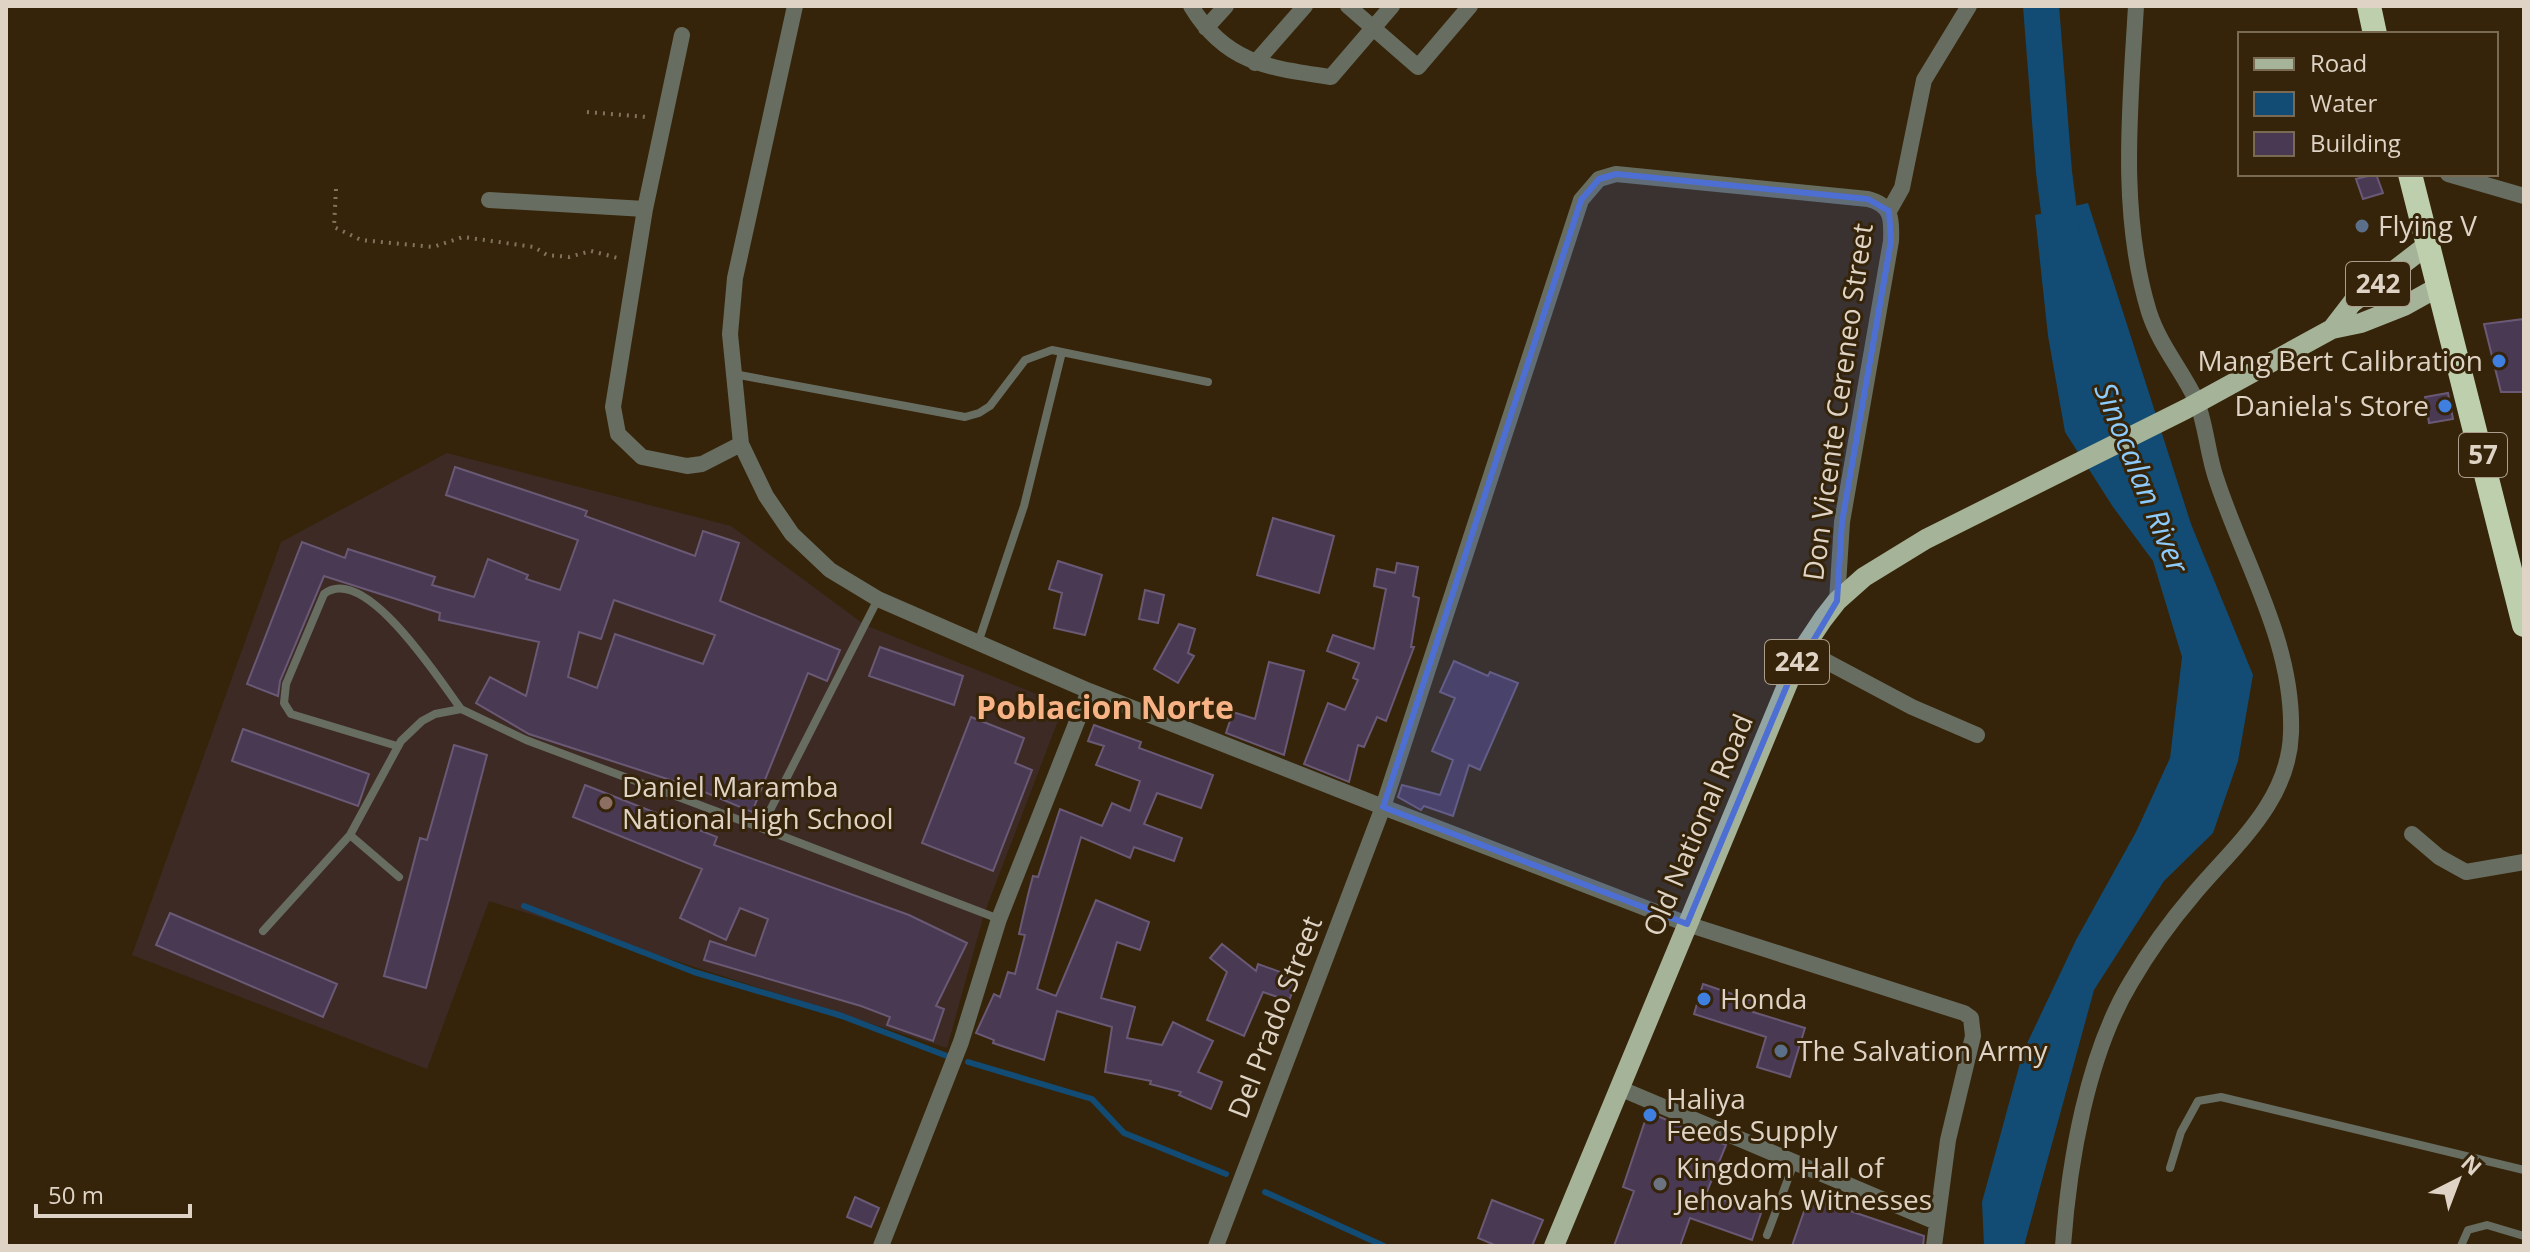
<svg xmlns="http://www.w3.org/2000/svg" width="2530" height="1252" font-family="'Open Sans',sans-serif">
	<rect width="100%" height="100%" fill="#352409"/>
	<!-- education -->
	<path fill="#3d2a25" d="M447,453l284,73 134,99 199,80 -80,209 -37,134 -458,-147 -62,168 -295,-114 149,-413z"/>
	<!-- water -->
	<path fill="#124b73" d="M2088,203l103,321 62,151 -15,86 -25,72 -49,48 -70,109 -70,256h-40l-2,-44 41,-150 53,-112 60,-108 34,-74 12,-101 -29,-96 -40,-54 -48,-75 -17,-96 -13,-121z"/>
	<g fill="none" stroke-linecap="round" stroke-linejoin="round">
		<!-- stream -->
		<path stroke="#124b73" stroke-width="6" d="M524,906l170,66 148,44 105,40
			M968,1062l124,37 32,34 102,41
			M1265,1192l119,54"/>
		<!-- river -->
		<path stroke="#124b73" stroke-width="36" d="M2041,6l13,166 11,87"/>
	</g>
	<!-- building -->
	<path fill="#493953" stroke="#695975" stroke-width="2" fill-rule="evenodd" d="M2376,174l7,19 -20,6 -7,-20z
		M2524,319v73h-23l-17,-68z
		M2448,393l5,26 -24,4 -4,-26z
		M455,467l132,44 -2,5 110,40 8,-25 36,12 -19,58 120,49 -13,31 -19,-8 -56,139 -57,-24 -166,-54 -53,-31 14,-26 36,19 13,-54 -100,-22 1,-7 -116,-37 -44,105 -2,15 -31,-12 55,-142 43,16 3,-9 87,28 -3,8 42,12 14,-38 40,16 -2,4 34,11 18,-50 -132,-45zM614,600l101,35 -12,29 -88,-30 -18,54 -29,-11 11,-45 22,7z
		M1273,518l61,18 -15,57 -62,-18z
		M1058,561l44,14 -17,60 -31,-7 8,-35 -13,-4z
		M1397,563l21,4 -5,29 6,2 -8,49h3l-28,74 -9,-4 -13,30 -6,-2 -9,37 -45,-18 24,-61 17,7 13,-30 -5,-2 6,-15 -32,-12 6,-16 41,14 12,-60 -12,-3 3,-17 18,4z
		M1145,590l19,5 -6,28 -19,-4z
		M1179,624l16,5 -7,24 6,3 -16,27 -24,-14z
		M880,647l83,29 -9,29 -85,-29z
		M1454,661l34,15 2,-4 28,11 -38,87 -11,-5 -16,51 -29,-10 -3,4 -23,-13 4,-12 38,10 13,-35 -21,-9 23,-53 -15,-6z
		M1269,662l35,9 -20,84 -58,-22 7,-21 22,7z
		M971,717l53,21 -9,25 17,7 -39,101 -71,-28z
		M1094,725l47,17 -2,6 74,27 -12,33 -44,-15 -13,31 38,14 -8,23 -40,-14 -4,11 -49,-21 -44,152 19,7 40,-96 53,22 -9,28 -23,-8 -16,56 34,9 -8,31 35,7 11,-23 40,19 -15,31 24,10 -11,27 -32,-14 2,-3 -31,-8 1,-3 -46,-9 7,-45 -55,-16 -13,49 -51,-17 1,-3 -18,-7 18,-39 6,3 8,-25 7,2 10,-39 -6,-1 9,-39 5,-19 5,1 22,-68 42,17 10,-23 18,8 10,-30 -44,-16 8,-19 -16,-5z
		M243,729l126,45 -11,32 -126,-45z
		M454,745l33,10 -61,233 -42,-12 36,-138 7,2z
		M585,785l132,52 -3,8 195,70 58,28 -31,63 8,3 -11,32 -46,-16 3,-8 -29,-11 -157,-46 6,-19 45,15 13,-37 -28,-11 -14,32 -46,-22 22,-49 -129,-52z
		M170,913l167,71 -14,33 -167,-72z
		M1222,944l34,27 2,-7 39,14 -8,23 -26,-9 -19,44 -37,-16 20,-48 -17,-14z
		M1703,984l53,18 -3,10 52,16 -15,49 -33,-10 9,-30 -72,-23z
		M1648,1112l78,33 -20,49 55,19 -9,27 -62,-22 -10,28h-66l20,-55 -11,-4z
		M855,1197l24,11 -8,19 -24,-10z
		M1809,1197l115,39 -1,10h-131z
		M1492,1200l51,20 -11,26h-35l-19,-8z"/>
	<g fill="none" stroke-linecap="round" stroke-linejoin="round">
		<!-- path -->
		<path stroke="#81735d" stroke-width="4" stroke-dasharray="2 6" stroke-linecap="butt" d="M587,112l60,5
			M336,189l-2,38 27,13 72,7 30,-10 71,10 13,8 22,2 22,-6 27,7"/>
		<!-- lane -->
		<path stroke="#676d60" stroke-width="8" d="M734,374l231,43 14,-4 11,-7 35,-46 27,-10 156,32
			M878,599l-117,229 238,91
			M978,643l46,-137 38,-154
			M397,746l-106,-32 -7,-11 2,-19 38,-90c41,-32 116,87 137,115
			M350,835l49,42
			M263,931l87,-96 51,-94 21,-20 13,-7 26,-5 65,31 235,88
			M2170,1168l11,-36 17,-31 23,-4 303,73
			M1767,1235l27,-72
			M2461,1246l7,-16 19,-5 37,11"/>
		<!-- street -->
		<path stroke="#676d60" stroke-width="16" d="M795,6l-60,272 -5,56 11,110 25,52 26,38 38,36 48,29 211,92 294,116 304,117 277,89 7,5 2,18 -25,104 -14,106
			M1191,6c35,58 79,62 140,71l61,-71
			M1348,6l70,61 52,-61
			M1206,28l20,-22
			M682,35l-37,174 -32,198 5,27 24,23 45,9 15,-2 39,-20
			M1255,63l50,-57
			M2448,174l76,22
			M489,200l156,9
			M1889,211l13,-23 22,-108 45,-74
			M1803,649l109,58 65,28
			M2412,834l27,23 27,15 58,-10
			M1619,1088l317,134
			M881,1246l80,-204 38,-123 90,-228
			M1216,1246l167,-439 198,-607 18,-21 17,-5 252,25c24,6 24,20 23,42l-49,281 -5,79
			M2063,1246c6,-84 24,-191 68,-264 18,-31 39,-60 62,-87 41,-49 96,-93 98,-162 3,-91 -48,-171 -75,-255 -8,-22 -11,-59 -20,-78 -14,-30 -36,-54 -47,-88 -30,-98 -19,-205 -13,-306"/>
		<!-- primary -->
		<path stroke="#a5b398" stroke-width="20" d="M2332,329l20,-26 78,-60
			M1554,1246l234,-563 15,-34 20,-30 14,-18 27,-24 62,-38 260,-130 146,-80 29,-6 43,-17 36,-20"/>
		<!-- highway -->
		<path stroke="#becfae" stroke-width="24" d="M2369,6l6,28
			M2410,174l114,451"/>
	</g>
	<!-- marked area -->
	<path fill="#4d6fd3" fill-opacity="0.2" stroke="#4d6fd3" stroke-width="6" stroke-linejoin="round" d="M1616,174l252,25 21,12 2,30 -49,281 -5,79 -49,82 -101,241 -304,-117 198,-607 18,-21z"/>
	<!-- markers -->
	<g fill="#5c6f8a" stroke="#352409" stroke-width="3">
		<circle cx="2362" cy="226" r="8"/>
		<circle cx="1781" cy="1051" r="8"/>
	</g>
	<g fill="#3f7fe0" stroke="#352409" stroke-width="3">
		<circle cx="2499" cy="361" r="8"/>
		<circle cx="2445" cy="406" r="8"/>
		<circle cx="1704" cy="999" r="8"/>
		<circle cx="1650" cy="1115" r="8"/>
	</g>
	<circle fill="#8d6e63" stroke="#352409" stroke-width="3" cx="606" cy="803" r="8"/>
	<circle fill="#6b7280" stroke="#352409" stroke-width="3" cx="1660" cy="1184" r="8"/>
	<g text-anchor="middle" stroke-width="6" stroke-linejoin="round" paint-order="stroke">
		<!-- shield labels -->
		<g fill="#352409" stroke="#ab9e8c" stroke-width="2">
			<rect x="2346" y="262" width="64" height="44" rx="6"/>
			<rect x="2459" y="433" width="48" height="44" rx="6"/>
			<rect x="1765" y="640" width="64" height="44" rx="6"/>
		</g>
		<g font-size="26" font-weight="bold" fill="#ded3c4">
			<text x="2378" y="293">242</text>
			<text x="2483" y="464">57</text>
			<text x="1797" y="671">242</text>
		</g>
		<!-- poi labels -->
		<g font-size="28" fill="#ded3c4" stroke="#352409" text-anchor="start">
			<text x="2378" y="236">Flying V</text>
			<text x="2483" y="371" text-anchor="end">Mang Bert Calibration</text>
			<text x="2429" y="416" text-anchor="end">Daniela's Store</text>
			<text x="622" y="797">Daniel Maramba<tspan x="622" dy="32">National High School</tspan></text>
			<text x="1720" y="1009">Honda</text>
			<text x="1797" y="1061">The Salvation Army</text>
			<text x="1666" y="1109">Haliya<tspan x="1666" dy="32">Feeds Supply</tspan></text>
			<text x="1676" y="1178">Kingdom Hall of<tspan x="1676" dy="32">Jehovahs Witnesses</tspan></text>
		</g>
		<!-- street labels -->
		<g font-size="28" fill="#ded3c4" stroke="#352409">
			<text transform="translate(1838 402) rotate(-82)" y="10">Don Vicente Cereneo Street</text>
			<text transform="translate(1698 825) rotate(-67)" y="10">Old National Road</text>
			<text transform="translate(1275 1017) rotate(-69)" y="10">Del Prado Street</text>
		</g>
		<!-- water labels -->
		<g font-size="30" font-style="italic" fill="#8ecbfd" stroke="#352409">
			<text transform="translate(2141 478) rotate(68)" y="10">Sinocalan River</text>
		</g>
		<!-- quarter labels -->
		<g font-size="32" font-weight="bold" fill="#f7b385" stroke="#352409">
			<text x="1105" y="719">Poblacion Norte</text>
		</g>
	</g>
	<!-- border -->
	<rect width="2530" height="1252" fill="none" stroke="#ded3c4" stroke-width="16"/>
	<!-- legend -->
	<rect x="2238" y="32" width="260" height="144" fill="#352409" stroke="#796a54" stroke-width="2"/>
	<rect x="2254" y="58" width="40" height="12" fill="#a5b398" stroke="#796a54" stroke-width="2"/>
	<text x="2310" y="72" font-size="24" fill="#ded3c4">Road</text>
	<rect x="2254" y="92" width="40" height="24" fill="#124b73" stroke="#796a54" stroke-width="2"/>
	<text x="2310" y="112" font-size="24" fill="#ded3c4">Water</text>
	<rect x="2254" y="132" width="40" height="24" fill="#493953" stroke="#796a54" stroke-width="2"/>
	<text x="2310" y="152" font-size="24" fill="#ded3c4">Building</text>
	<!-- north arrow -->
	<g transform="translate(2458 1180) rotate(42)" stroke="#352409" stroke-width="6" paint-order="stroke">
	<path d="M0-6L14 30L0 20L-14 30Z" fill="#ded3c4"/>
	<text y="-12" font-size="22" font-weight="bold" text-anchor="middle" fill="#ded3c4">N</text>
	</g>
	<!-- scale -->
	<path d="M36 1204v12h154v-12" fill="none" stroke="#ded3c4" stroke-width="4"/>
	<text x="48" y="1204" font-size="24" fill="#ded3c4" stroke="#352409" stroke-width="6" paint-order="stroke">50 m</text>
</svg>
